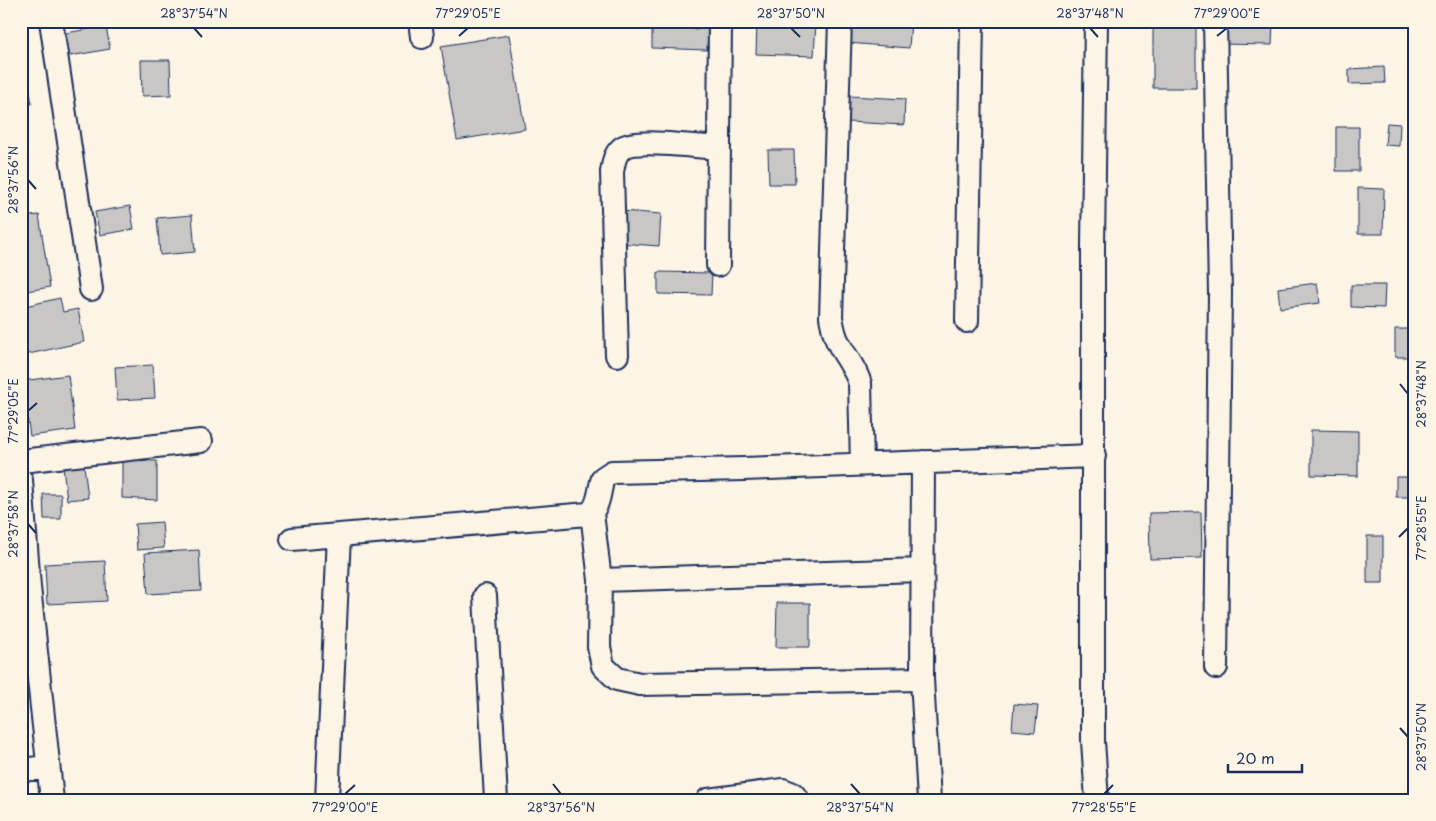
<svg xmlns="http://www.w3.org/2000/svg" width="1436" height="821" font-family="'Playpen Sans',sans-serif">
	<rect width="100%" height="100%" fill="#fcf5e5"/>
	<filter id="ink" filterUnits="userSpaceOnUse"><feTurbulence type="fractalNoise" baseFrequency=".02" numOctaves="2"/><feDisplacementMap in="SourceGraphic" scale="10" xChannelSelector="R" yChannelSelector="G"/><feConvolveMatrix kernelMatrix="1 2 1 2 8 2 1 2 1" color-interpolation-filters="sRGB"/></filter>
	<g filter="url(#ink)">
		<!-- building -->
		<path fill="#c8c7c6" stroke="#1b2f5e" d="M757,21h59l-2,35 -58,-2z
			M849,21h62l-2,27 -61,-5z
			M1153,21h43v67h-43z
			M1218,21h55l-1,24 -54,-1z
			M106,26l4,23 -40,7 -4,-23z
			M652,28l56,1 -1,21 -55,-2z
			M509,35l16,94 -68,11 -16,-94z
			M141,60h29l1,35 -29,1z
			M1384,67l1,16 -36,1v-15z
			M26,68l6,36 -11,2v-37z
			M849,96l56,3 -1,26 -56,-3z
			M1387,123l13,1 -1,22 -14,-1z
			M1336,127h23v44h-23z
			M768,150h26l1,34h-26z
			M1358,188l26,1 -1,45h-25z
			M130,206l4,23 -34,6 -5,-23z
			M621,211l40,3 -2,32 -40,-3z
			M39,215l11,72 -29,5v-75z
			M192,215l3,37 -35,3 -3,-37z
			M658,272l54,1 -1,22 -53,-1z
			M1317,283l3,20 -40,5 -2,-20z
			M1351,285h34l-1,23 -33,-1z
			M60,298l3,14 15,-3 6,33 -60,13 -3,-14v-34z
			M1395,329h20v28h-20z
			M153,365l2,33 -38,2 -2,-33z
			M68,375l7,55 -45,6 -8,-55z
			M1311,430l47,1v45l-47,-1z
			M122,460l35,1v39l-35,-2z
			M84,465l4,33 -21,2 -4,-33z
			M1396,477h17l1,20h-18z
			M43,494h18v25h-17z
			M1201,512l1,46 -52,1 -1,-46z
			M162,522l2,26 -27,2 -2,-26z
			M1367,536h16v47h-16z
			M199,550l2,41 -53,3 -3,-41z
			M105,561l2,40 -60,3 -2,-40z
			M21,598l16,95 -16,2z
			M777,603h33v44h-34z
			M1014,704l24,2 -3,26 -23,-2z"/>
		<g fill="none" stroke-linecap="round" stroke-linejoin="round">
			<!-- street casing -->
			<g stroke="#1b2f5e" stroke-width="26">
				<path id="street" d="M51,21l40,268
					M420,21l2,16
					M840,21l-9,296c2,10 3,19 8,27 7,14 17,25 21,40l2,80
					M1096,21l-3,224v496l4,59
					M1215,21l5,272 -4,374
					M718,265l2,-244
					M967,321l5,-300
					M617,355l-5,-183c2,-10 2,-17 10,-24 13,-10 77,-1 96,0
					M21,461l180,-20
					M923,462l-1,217 7,121
					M21,480l8,107 23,213
					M592,513l8,67 -1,67 4,19 14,13 23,5 282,-5
					M292,539l296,-25c12,-6 11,-25 15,-36l9,-6 132,-3 350,-13
					M600,580l321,-10
					M485,596l11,204
					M21,770l27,-3
					M327,800l12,-265
					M708,800l75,-10 10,4 5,6"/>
			</g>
			<!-- street -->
			<use href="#street" stroke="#fcf5e5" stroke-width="22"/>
		</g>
	</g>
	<!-- ticks -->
	<path fill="none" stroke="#1b2f5e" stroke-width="2" d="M194,28l8,9M791,28l9,9M1090,28l8,9M459,36l9,-8M1217,36l10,-8M28,180l8,9M1400,384l8,10M28,411l9,-8M28,524l8,9M1399,537l9,-9M1400,728l8,9M553,784l8,10M851,784l9,10M345,794l10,-9M1104,794l9,-9"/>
	<!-- margin -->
	<rect width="1436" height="821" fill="none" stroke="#fcf5e5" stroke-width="55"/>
	<!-- scale -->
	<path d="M1228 764v8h74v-8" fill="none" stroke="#1b2f5e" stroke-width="2.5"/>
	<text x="1236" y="764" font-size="15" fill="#1b2f5e" stroke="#fcf5e5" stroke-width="4" paint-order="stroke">20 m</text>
	<rect x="28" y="28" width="1380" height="766" fill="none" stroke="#1b2f5e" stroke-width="2"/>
	<g font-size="12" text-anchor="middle" fill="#1b2f5e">
		<text x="194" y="18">28°37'54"N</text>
		<text x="468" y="18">77°29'05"E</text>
		<text x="791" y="18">28°37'50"N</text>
		<text x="1090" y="18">28°37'48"N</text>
		<text x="1227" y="18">77°29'00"E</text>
		<text transform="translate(14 180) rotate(-90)" y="4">28°37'56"N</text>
		<text transform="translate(1422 394) rotate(-90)" y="4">28°37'48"N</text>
		<text transform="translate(14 411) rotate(-90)" y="4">77°29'05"E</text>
		<text transform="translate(14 524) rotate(-90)" y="4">28°37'58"N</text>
		<text transform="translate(1422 528) rotate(-90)" y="4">77°28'55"E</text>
		<text transform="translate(1422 737) rotate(-90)" y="4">28°37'50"N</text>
		<text x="345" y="812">77°29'00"E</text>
		<text x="561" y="812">28°37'56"N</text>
		<text x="860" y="812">28°37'54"N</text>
		<text x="1104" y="812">77°28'55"E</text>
	</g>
</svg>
